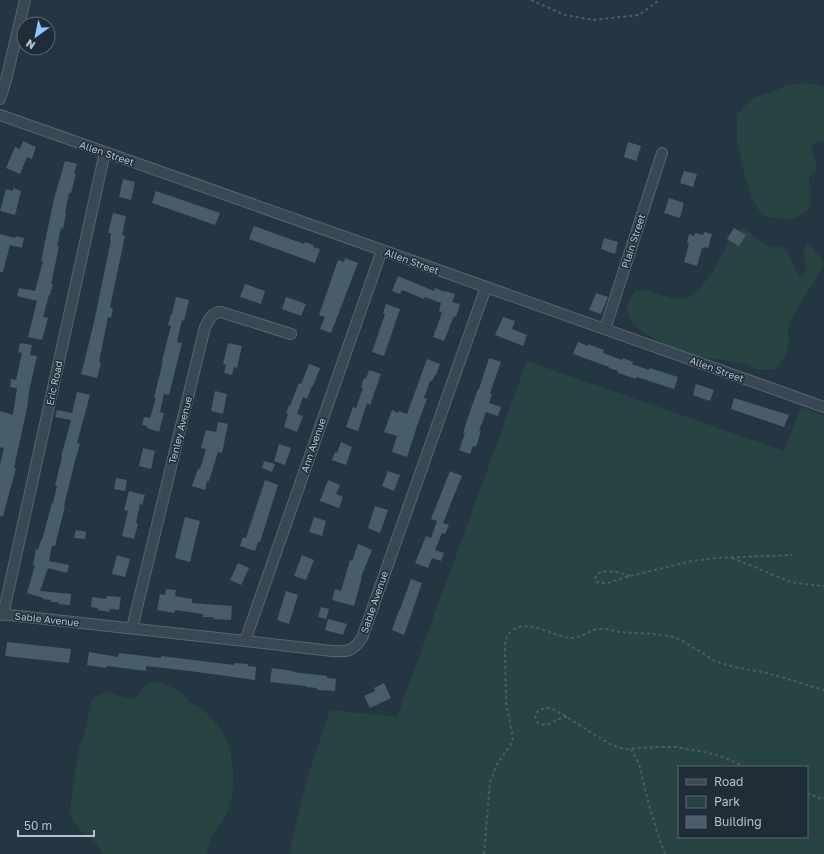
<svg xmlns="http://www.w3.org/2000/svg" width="824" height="854" font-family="'Golos Text',sans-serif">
	<rect width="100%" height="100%" fill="#253643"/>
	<!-- green -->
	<path fill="#274443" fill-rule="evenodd" d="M803,83l15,2 6,2v54h-7l-6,6c0,9 13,24 0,28l-2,2 2,25 -1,5 -4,5 -13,7h-9l-7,-1 -10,-1 -7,-5 -8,-14 -3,-12 -4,-9 -8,-37v-25l15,-17 25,-8 8,-4z
		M744,229l21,15 8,3 8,-1c11,8 11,21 19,30l3,-1 3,-6 -2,-21 3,-4h2l2,1 12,17v4l-7,13 -15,23 -11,20 -2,10 1,7 -3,16 -11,14 -10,1h-7l-12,-6 -43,-7 -35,-11 -17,-9 -12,-8 -7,-6 -4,-9 -1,-10 9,-13 7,-1 5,1 26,8h8l7,-2 9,-7 15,-18 12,-23 2,-6 11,-13z
		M527,361l257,90 17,-44 23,9v438h-535l20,-82 21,-62 67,7zM679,767h128v70h-128z
		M152,683h9l9,3 8,5 6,5 4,6 9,4 12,9 15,19 5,12 5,29 -2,22 -2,9 -6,13 -13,19 -4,14v2h-104l-5,-8 -20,-18 -9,-14 10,-66 6,-17 6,-29c2,-3 3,-4 6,-6 16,-11 23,6 36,2 6,-2 8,-10 13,-13 2,-1 4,-1 6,-2z"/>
	<!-- building -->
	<path fill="#495c69" d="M23,141l13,6 -4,12 -5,-2 -7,17 -14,-6 9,-21 5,2z
		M628,142l13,4 -5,15 -12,-4z
		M65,161l12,3 -3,9 2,1 -5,19h-2l-4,20h1l-3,16 -2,-1 -4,18h2l-8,38h2l-3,11h-1l-6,22 5,1 -6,22 -14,-3 9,-36 -20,-5 2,-8 16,3 8,-30h-2l13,-62z
		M684,171l13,3 -4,13 -13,-4z
		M123,179l12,3 -4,18 -12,-3z
		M13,188l8,3 -6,24 -15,-4 6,-22 7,2z
		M156,191l64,22 -5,12 -63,-22z
		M669,198l15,5 -4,15 -16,-5z
		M113,213l13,3 -4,19 3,1 -15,71 3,1 -2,10 -3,-1 -9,45 2,1 -4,15 -16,-4 4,-15 9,-37 17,-82h-1l1,-7h-3z
		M254,226l50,18 1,-2 9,3 -1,2 7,2 -5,14 -66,-24z
		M734,228l12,7 -7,11 -12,-7z
		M704,232l8,2 -4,14 -4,-1v1h-2l-5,18 -13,-4 5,-18 -2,-1 2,-9 5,2 1,-3 8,2z
		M0,234l15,4 1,-2 8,2 -2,10 -12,-3 -7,27h-3z
		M604,238l14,4 -3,12 -14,-5z
		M345,258l13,5 -27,70 -11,-4 5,-12 -6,-2 19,-55 6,2z
		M398,276l36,15 1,-3 10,4v-1l10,3 -3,8 8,2 -4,13 -2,-1 -10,25 -11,-4 9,-24 -3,-2 2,-8 -16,-6 -1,2 -22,-9 -2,4 -8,-3z
		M245,284l20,7 -4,13 -21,-7z
		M596,293l12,4 -7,17 -12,-4z
		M176,297l13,3 -5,21 -2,-1 -5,22 5,1 -13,52 -5,-1 -4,18 4,1 -5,19 -12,-4v-2l-5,-1 2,-8 6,1 6,-20h-2l9,-37h-1l9,-35 -3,-1 3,-11h1z
		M286,297l20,7 -5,12 -19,-7z
		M386,304l14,5 -16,47 -12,-4 13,-38 -2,-1z
		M503,317l12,4 -3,8 15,6 -4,11 -28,-11z
		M578,342l10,4v-2l16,6 -1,3 19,7 1,-2 10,4 -1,2 17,6 1,-2 28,9 -4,12 -37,-12 -1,2 -18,-6v-2l-9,-3v-1l-36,-13z
		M20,343l12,2 -2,10 7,1 -8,35 -2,17 -13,60h2l-13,48h-3v-51l4,-17 -4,-1v-36l13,4 4,-27 -7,-1 1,-8 5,1 6,-27 -4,-1z
		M228,343l14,3 -5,22 -3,-1 -2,8 -8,-2 2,-8 -3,-1z
		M489,358l12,4 -11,31 2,1 -3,9 12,4 -3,9 -12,-4 -7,19h2l-5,16 -3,-1 -3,8 -11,-4 6,-17h-2l6,-19 9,-25h1z
		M427,359l13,5 -4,11h-1l-3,6h-2l-6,17 3,1 -8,21 -12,37 -15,-5 5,-16 -13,-4 8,-22 6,3 1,-2 8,3z
		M309,364l11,4 -7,18h-1l-5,13 -4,-2 -6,17 6,2 -6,16 -13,-5 4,-13h-2l3,-9 1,1 9,-23 2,1z
		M369,370l12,4 -11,31 -3,-2 -9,28 -12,-4 7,-20 3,1 7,-20 -2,-1 3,-9 2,1z
		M696,384l18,6 -4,11 -17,-6z
		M215,391l12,3 -4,20 -12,-3z
		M77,392l13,3 -13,48 3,1 -5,17 -11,45h1l-10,40 -3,-1 -3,16 20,4 -2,8 -19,-5 -8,23 31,3 -1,11 -12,-1 1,-2h-8v-2l-8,-1v-1l-16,-5 8,-28h-2l3,-16 2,1 3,-10h1l10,-37h1l4,-17h-2l7,-29h-1l10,-37 -16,-3 2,-7 15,3z
		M734,398l55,17 -5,12 -53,-18z
		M218,422l10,2 -6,29 -4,-1 -9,29h-2l-2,9 -13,-4 6,-17h2l6,-20 -5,-1 5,-18 10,2z
		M341,442l11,5 -6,18 -14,-5 3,-8 2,1z
		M279,444l12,4 -6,17 -11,-4z
		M143,448l12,3 -4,18 -12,-3z
		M264,461l11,3 -3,8 -10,-4z
		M388,471l12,4 -6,16 -12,-5z
		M450,471l12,5 -19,47 6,2 -4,9 -3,-1 -7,17 9,3 -3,8 -9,-3 -4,10 -13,-5 11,-27 5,2 6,-17 -6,-2z
		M116,478l11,2 -2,11 -11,-2z
		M265,480l13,5 -18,57h-2l-3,9 -15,-5 3,-9 3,1z
		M328,480l12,5 -4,9 7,3 -4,11 -19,-7z
		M129,491l16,4 -3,10 -2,-1 -4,19 2,1 -4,15 -12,-3 6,-25 -4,-1z
		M375,506l13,4 -8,23 -12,-5z
		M185,517l15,4 -10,41 -15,-4z
		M314,517l12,4 -4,15 -13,-4z
		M76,530l10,2 -1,7 -11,-1z
		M358,544l14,6 -11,27h1l-8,29 -22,-6 3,-11 6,2 9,-31 2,1z
		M117,555l13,4 -5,18 -13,-3z
		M302,555l12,5 -8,20 -12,-4z
		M238,563l11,5 -8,17 -11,-5z
		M411,579l11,4 -18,52 -12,-5 7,-20h1z
		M166,589l10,1 -1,6 17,3v4l40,3 -1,14 -18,-1 1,-2h-11v-3l-28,-4 -1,3 -17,-3 3,-16 5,1z
		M286,591l12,4 -9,29 -12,-4z
		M107,596l14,1 -2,13 -9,-1 -1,3 -11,-2v-2l-7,-1 1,-10 14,2z
		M321,607l8,2 -3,10 -8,-2z
		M328,619l19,5 -4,11 -18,-5z
		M7,642l64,7 -2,14 -64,-7z
		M89,652l29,5 1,-4 42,5v-2l73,9 1,-2 13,1v2l8,1 -1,13 -65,-9 -44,-5v5l-39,-5 -1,2 -19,-3z
		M272,668l21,3v1l34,4v2l9,1 -1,12 -18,-1v-2l-11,-1v-1l-36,-4z
		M384,683l7,15 -21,10 -6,-12 11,-5 -1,-3z"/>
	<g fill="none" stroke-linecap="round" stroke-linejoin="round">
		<!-- minor casing -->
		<g stroke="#576570" stroke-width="12">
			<path id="minor" d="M0,99l6,-19 19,-80
				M0,115l382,135 442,157
				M605,329l57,-176
				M0,614l245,27 87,10c16,1 20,1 30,-13l124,-351
				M3,615l102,-463
				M132,628l73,-301c4,-7 7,-15 16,-15l70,22
				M245,641l137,-391"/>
		</g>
		<!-- path -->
		<path stroke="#476160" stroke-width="2" stroke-dasharray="3 3" stroke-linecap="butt" d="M531,0l34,15 28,5 46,-5 20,-15
			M732,558l59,24 12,2 21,2
			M630,576c-9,-3 -34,-11 -35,4l2,2 3,1h8l18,-6 66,-16 24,-3 76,-3
			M567,717c-11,0 -18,12 -29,6l-3,-6 1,-4 4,-4 11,-1 16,9 28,18 17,10 9,3 7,1 27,-2h21l23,4 19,4 28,12
			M631,749l8,15 11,45 10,32 5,13
			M807,793l17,7
			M484,854l6,-72 7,-18 13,-18 2,-4 1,-4 -7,-35 -1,-58c1,-9 5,-15 14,-18 17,-4 34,9 51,11 11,1 18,-8 29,-9 7,-1 14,2 21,3 20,2 43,0 61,8l34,21 19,6 33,6 57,17"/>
		<!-- minor -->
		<use href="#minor" stroke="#394852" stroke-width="10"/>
	</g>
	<g text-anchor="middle" stroke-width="3" stroke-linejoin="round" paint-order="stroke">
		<!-- street labels -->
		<g font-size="10" fill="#b6c2cc" stroke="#1e2d38">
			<text transform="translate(107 153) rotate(19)" y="4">Allen Street</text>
			<text transform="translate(633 241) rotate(-72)" y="4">Plain Street</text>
			<text transform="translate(412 261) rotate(20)" y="4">Allen Street</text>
			<text transform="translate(717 369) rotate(20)" y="4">Allen Street</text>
			<text transform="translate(54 383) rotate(-78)" y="4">Eric Road</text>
			<text transform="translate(180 430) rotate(-76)" y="4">Tenley Avenue</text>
			<text transform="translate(313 445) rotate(-71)" y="4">Ann Avenue</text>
			<text transform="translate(374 602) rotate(-71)" y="4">Sable Avenue</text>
			<text transform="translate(47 619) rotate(6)" y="4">Sable Avenue</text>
		</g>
	</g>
	<!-- legend -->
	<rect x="678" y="766" width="130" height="72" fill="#1e2d38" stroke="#5b6973"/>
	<rect x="686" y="779" width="20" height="6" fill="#394852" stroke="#5b6973"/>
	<text x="714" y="786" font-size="12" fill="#b6c2cc">Road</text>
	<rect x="686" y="796" width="20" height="12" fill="#274443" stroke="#5b6973"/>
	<text x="714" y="806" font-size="12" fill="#b6c2cc">Park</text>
	<rect x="686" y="816" width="20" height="12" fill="#495c69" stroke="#5b6973"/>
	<text x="714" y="826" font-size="12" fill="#b6c2cc">Building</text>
	<!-- north arrow -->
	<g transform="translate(36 36) rotate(213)"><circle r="19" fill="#1e2d38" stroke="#5b6973"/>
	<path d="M0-3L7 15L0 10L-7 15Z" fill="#8bc8fd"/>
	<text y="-6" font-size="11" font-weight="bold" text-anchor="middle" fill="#b6c2cc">N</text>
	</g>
	<!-- scale -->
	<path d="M18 830v6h76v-6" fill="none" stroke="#b6c2cc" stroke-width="2"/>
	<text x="24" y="830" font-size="12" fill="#b6c2cc" stroke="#1e2d38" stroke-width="3" paint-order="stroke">50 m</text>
</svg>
